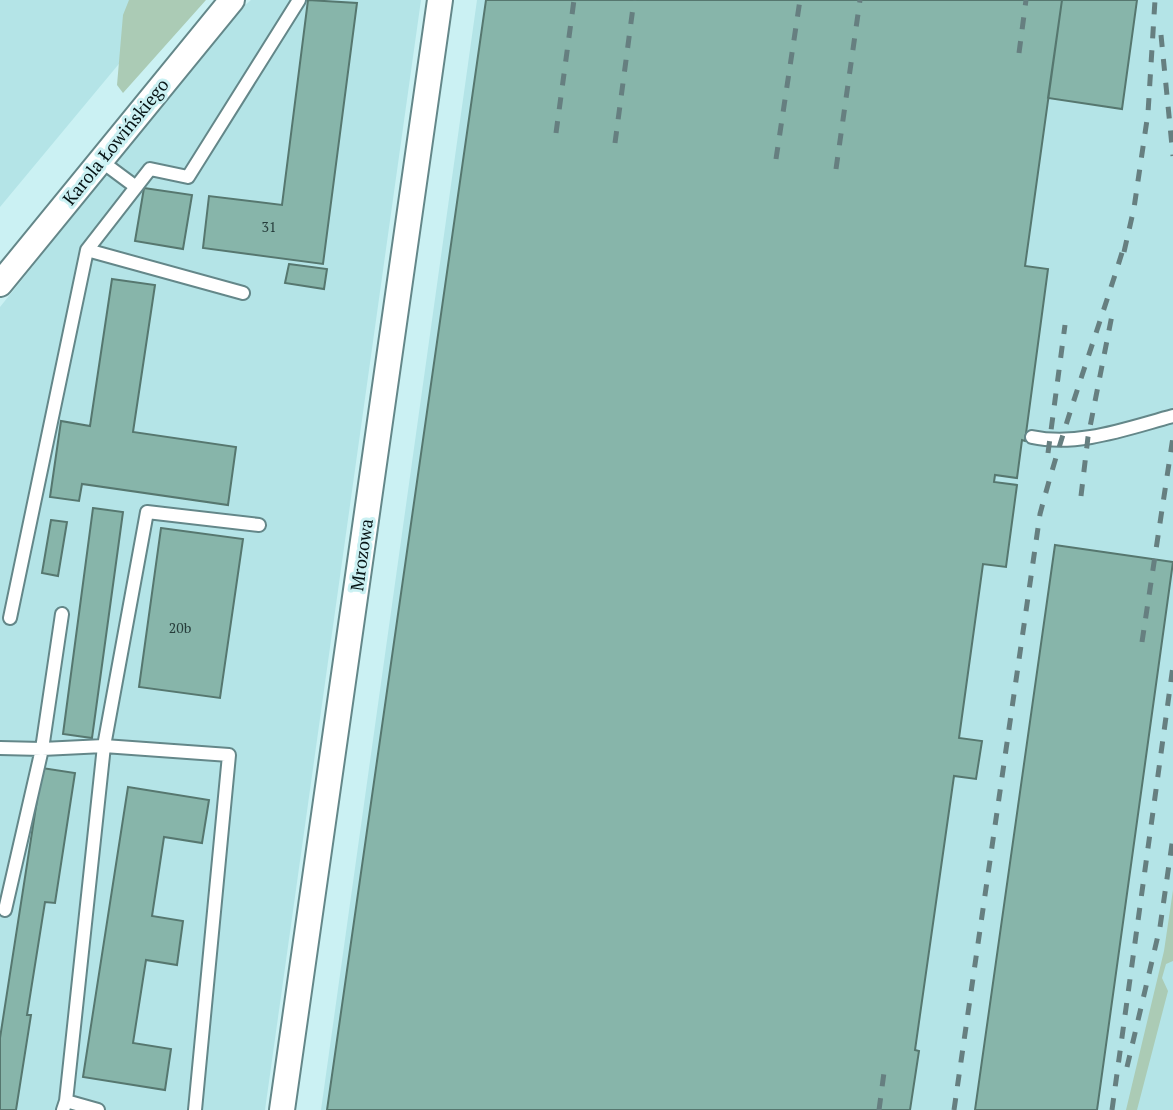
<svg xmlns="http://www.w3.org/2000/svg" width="1173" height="1110" font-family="'PT Serif',serif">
	<rect width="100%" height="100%" fill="#cbf1f3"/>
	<!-- built -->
	<path fill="#b4e4e7" d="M0,0h172l-172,207z
		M251,0h170l-156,1110h-265v-803l236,-294z
		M477,0h696v1110h-852z"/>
	<!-- green -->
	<path fill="#abcbb5" d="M129,0h77l-83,93 -6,-8 6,-70z
		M1173,890v71l-7,3 -4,14 6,13 -31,119h-11l38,-159z"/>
	<!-- building -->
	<path fill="#87b5aa" stroke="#56776f" stroke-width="2" d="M308,0l49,3 -34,261 -120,-16 6,-52 73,9z
		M486,0h576l-37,266 23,3 -23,172 -3,-1 -5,38 -22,-3 -1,7 23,3 -11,82 -23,-3 -24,174 23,3 -6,38 -22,-3 -39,274 4,1 -9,59h-583z
		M1062,0h75l-15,109 -74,-11z
		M144,188l48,7 -9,54 -48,-8z
		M289,264l38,5 -3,20 -39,-6z
		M112,279l43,6 -22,147 103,15 -8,58 -146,-21 -3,17 -29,-4 11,-76 29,5z
		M93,508l30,4 -31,226 -29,-4z
		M51,520l16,2 -9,54 -16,-3z
		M161,528l82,11 -23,159 -81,-11z
		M1055,545l118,17 -76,548h-122z
		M42,768l33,5 -20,130 -10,-1 -18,113h4l-15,95h-16v-72z
		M128,787l81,13 -7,43 -38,-6 -12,79 31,5 -6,44 -31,-5 -13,83 38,6 -6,41 -82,-13z"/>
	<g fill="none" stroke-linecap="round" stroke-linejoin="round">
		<!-- lane casing -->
		<g stroke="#648789" stroke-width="16">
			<path id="lane" d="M101,161l35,26
				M243,293l-156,-43 63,-81 38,8 111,-177
				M1032,437c46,10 96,-9 141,-21
				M62,614l-20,135 62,-3 43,-234 112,13
				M10,618l77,-368
				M0,748l42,1 -37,161
				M66,1101l32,9
				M63,1110l3,-9 38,-355 125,9 -34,355"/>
		</g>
		<!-- street casing -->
		<g stroke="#648789" stroke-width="28">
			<path id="street" d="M0,284l232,-284
				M282,1110l158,-1110"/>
		</g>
		<!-- lane -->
		<use href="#lane" stroke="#fff" stroke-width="12"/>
		<!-- street -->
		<use href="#street" stroke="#fff" stroke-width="24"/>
		<!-- rail -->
		<path stroke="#667f80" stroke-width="5" stroke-dasharray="12 12" stroke-linecap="butt" d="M1161,35l12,121
			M1019,53l7,-53
			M556,133l18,-133
			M615,143l19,-143
			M776,159l24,-159
			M836,169l24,-169
			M1124,252l10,-44 14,-95 7,-113
			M1048,453l17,-128
			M1081,496l7,-59 25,-127
			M1142,642l31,-205
			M1127,1067l33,-140 13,-90
			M879,1110l6,-45
			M954,1110l86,-596c24,-91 57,-180 85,-271
			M1112,1110l61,-444"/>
	</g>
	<g text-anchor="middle" stroke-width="6" stroke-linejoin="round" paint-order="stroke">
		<!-- number labels -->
		<g font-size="14" fill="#263c3a">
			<text x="269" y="232">31</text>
			<text x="180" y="633">20b</text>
		</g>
		<!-- street labels -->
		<g font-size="18" fill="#061314" stroke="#cbf1f3">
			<text transform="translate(116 142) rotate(-51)" y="6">Karola Łowińskiego</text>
			<text transform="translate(362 555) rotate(-82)" y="6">Mrozowa</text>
		</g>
	</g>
</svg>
